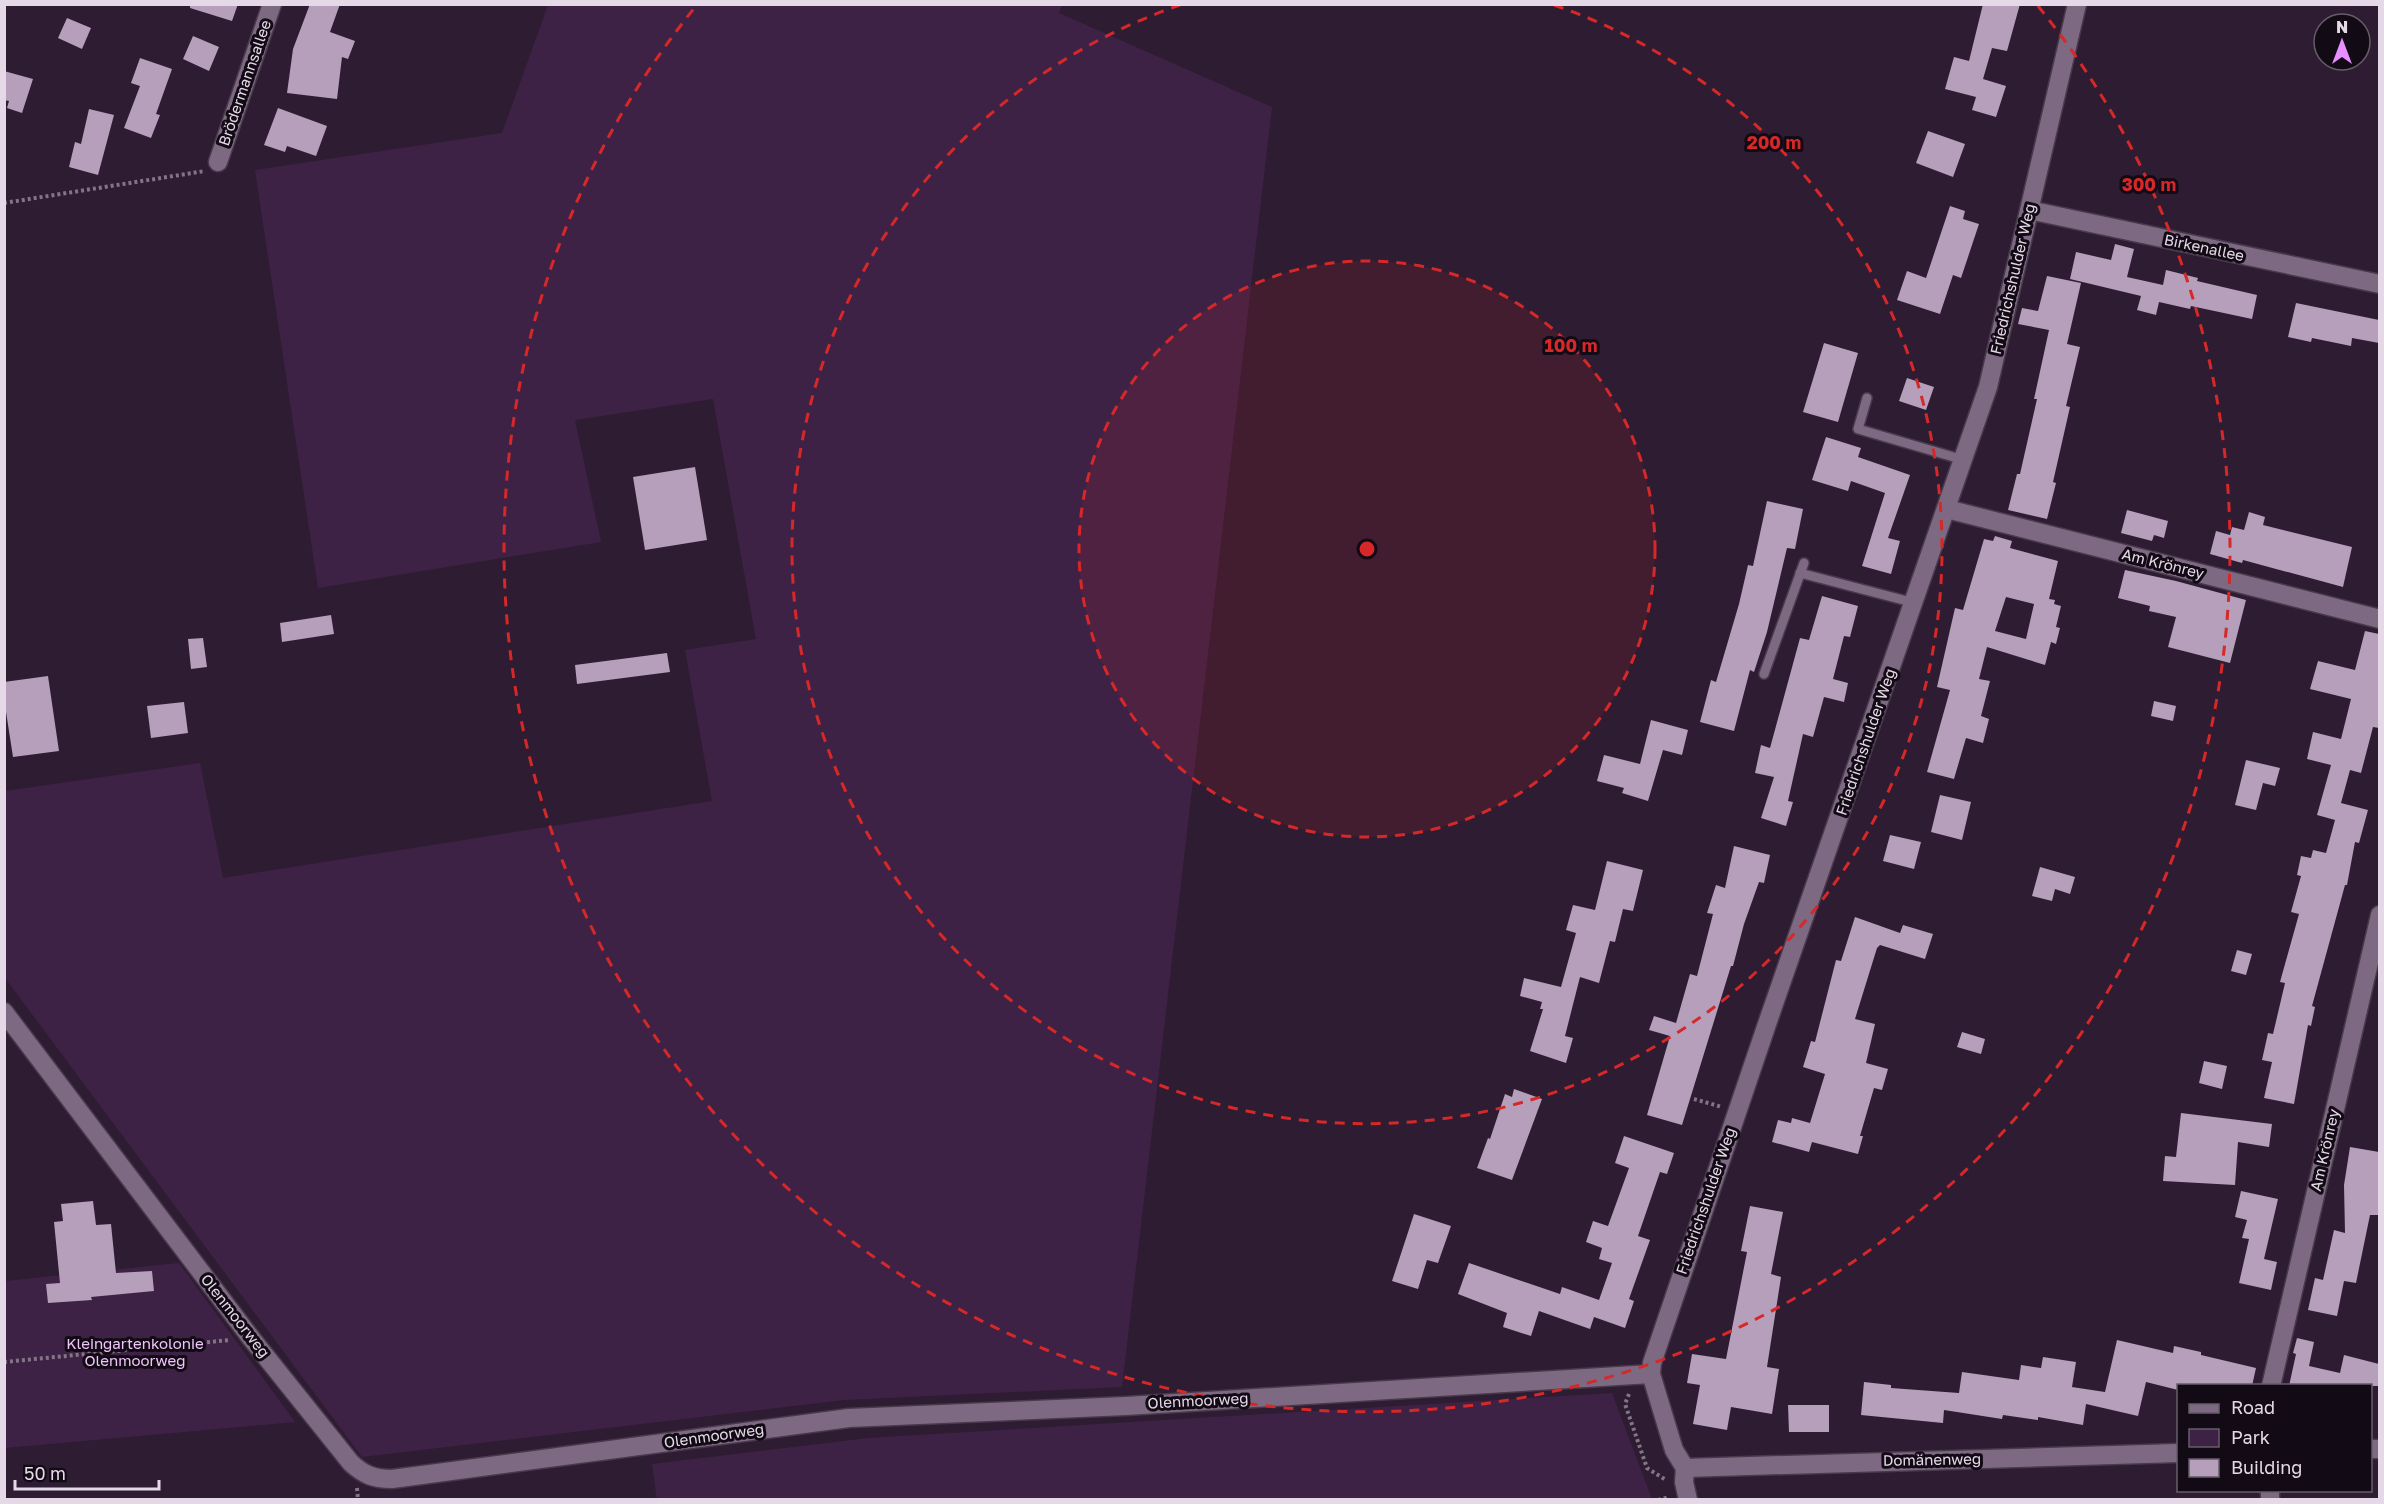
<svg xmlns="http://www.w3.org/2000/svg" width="2384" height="1504" font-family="'Golos Text',sans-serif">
	<rect width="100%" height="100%" fill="#2e1c32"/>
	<!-- green -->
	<path fill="#3e2245" d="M548,5h514l-3,8 213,94 -150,1280 -278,13 -482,57 -357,-479v-187l195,-28 23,115 489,-77 -27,-151 71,-11 -43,-240 -138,21 26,122 -283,46 -63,-418 247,-37z
		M179,1263l116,159 -290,26v-167z
		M1612,1393l40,106 -995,1 -5,-36 216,-26z"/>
	<!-- building -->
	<path fill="#b59fbb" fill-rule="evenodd" d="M190,4h48l-6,17 -42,-13z
		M310,4h30l-10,28 25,9 -7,18 -6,-2 -5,42 -50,-6 6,-44z
		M1983,4h37l-13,47 -15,-3 -9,31 23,7 -10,31 -24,-7 4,-13 -31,-8 9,-32 15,4z
		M67,18l24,10 -9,21 -24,-11z
		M193,36l26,11 -10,24 -26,-12z
		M140,58l32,11 -16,45 4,1 -9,23 -27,-10 16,-42 -9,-3z
		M4,71l29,8 -11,34 -15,-5 2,-7 -5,-1z
		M278,108l49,18 -11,30 -29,-10 -2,6 -21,-7z
		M89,109l25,6 -16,60 -29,-8 6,-25 6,2z
		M1928,131l37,13 -12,33 -37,-14z
		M1950,206l15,5 -2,8 16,5 -18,54 -8,-3 -13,39 -43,-14 10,-29 19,7z
		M2115,244l19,5 -7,28 36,8 3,-15 32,8 -1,3 60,14 -5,24 -61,-13 -1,3 -31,-7 -3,13 -19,-5 4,-14 -71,-17 6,-27 35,8z
		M2047,276l34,7 -14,61 13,3 -14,59 4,1 -17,75 3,1 -9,36 -39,-9 9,-36h3l17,-75h-3l15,-69 -31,-6 4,-16 16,3z
		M2296,303l83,17v23l-27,-5 -1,8 -39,-8 -1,4 -23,-5z
		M1824,343l34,10 -20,69 -35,-10z
		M1907,378l27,9 -8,23 -27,-9z
		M1826,437l35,11 -3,9 52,18 -22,63 12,3 -9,33 -29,-8 23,-73 -34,-12 -3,10 -36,-11z
		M695,467l12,73 -62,10 -12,-73z
		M1767,501l36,8 -8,40 -8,-1 -20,84 -13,40 -4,-2 -16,61 -34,-9 11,-42 5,2 23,-78 9,-39 5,1z
		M2127,510l41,11 -4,17 -10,-3 -2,6 -31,-8z
		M2249,512l16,5 -2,8 89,22 -9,40 -100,-27 -1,3 -32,-9 6,-23 14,4 2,-8 12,3z
		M1995,536l17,5 -2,7 48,13 -9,38 6,1 -1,4 7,2 -5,21 4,1 -4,16 -5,-2 -6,23 -58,-18 -8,32 11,2 -9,35 8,3 -6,24 -17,-5 -12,41 -27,-7 23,-82 -13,-3 18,-79 8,2 21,-71 9,2zM2006,597l28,7 -8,35 -31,-8z
		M2125,570l51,11 70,19 -16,63 -62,-16 8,-30 -27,-6 1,-5 -32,-8z
		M1822,596l36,10 -8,31 -6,-1 -11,43 15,4 -4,19 -20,-5 -11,40 -10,-3 -15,67 5,1 -7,24 -25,-8 13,-41 -19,-4 6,-28 9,3 30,-110 9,2z
		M331,615l3,19 -52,8 -2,-19z
		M2365,631l14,3v94l-6,-1 -12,46 -11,-3 -9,33 27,7 -9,33 -4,-1 -8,43h-2l-33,121 3,1 -4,19 -3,-1 -14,79 -30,-6 8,-36 -10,-2 6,-27 5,1 12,-51 -5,-1 19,-68 -8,-2 10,-36 -4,-1 4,-19 10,2 2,-8 13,3 9,-33 -18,-5 14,-50 -24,-6 6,-27 28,7 10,-40 -41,-10 8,-28 37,9z
		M203,638l4,29 -16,2 -3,-30z
		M667,653l3,19 -93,12 -2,-19z
		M48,676l11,75 -46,6 -9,-58v-17z
		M2154,701l22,5 -3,15 -22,-5z
		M184,702l4,31 -37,5 -4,-32z
		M1651,720l37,10 -6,25 -19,-5 -15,51 -26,-8 2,-5 -27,-7 7,-26 36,9z
		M2246,760l34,8 -5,18 -12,-3 -7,27 -21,-5z
		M1940,795l31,7 -9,38 -31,-8z
		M1890,835l31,7 -7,27 -31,-8z
		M1734,846l36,9 -6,28 -5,-1 -15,42 -11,42h-2l-49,159 -35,-10 23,-79 -21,-6 5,-14 22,7 14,-49 7,2 16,-62 -6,-1 9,-28 9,3z
		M1607,861l36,9 -10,41 -10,-2 -8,33 -5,-1 -11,42 -19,-6 -15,59 8,2 -7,25 -36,-12 13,-42h-3l2,-7 -22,-6 4,-18 37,9 15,-54 -10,-3 7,-25 22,5z
		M2040,867l35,10 -5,17 -15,-5 -3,12 -20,-5z
		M1855,917l45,16 3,-8 30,9 -8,25 -45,-14 -3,3 -22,71 20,5 -9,39 22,6 -6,21 -8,-2 -14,48h3l-5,18 -46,-12 -3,10 -37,-10 6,-22 13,3 1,-5 18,5 15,-49 -22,-7 8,-26 4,1 21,-82 5,1z
		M2237,950l15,4 -6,21 -15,-4z
		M1962,1032l23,7 -4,15 -24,-7z
		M2204,1061l23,5 -5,23 -23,-6z
		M1514,1089l28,10 -30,81 -35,-12 11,-30 2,1 15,-45 7,3z
		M2181,1113l91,11 -3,23 -31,-5 -3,43 -72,-4 2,-25 11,1z
		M1624,1136l50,17 -7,21 -7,-2 -22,64 12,4 -21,59 5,2 -9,27 -31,-11 -4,12 -51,-18 -8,25 -28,-9 4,-14 -49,-19 11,-31 91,31 2,-7 37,13 13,-37 -13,-4 3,-11 -16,-6 7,-21 15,5 21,-58 -14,-5z
		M2350,1147l29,5v63h-9l-14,68 -12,-2 -7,35 -29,-6 7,-32 8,2 11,-50 11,3 -1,-48z
		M2241,1191l37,8 -14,60 13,3 -6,28 -32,-7 10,-44 -7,-1 5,-18 -12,-3z
		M93,1201l3,24 15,-1 5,49 36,-2 2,20 -63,6 1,3 -44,3 -2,-19 14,-1 -6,-61 9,-1 -2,-17z
		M1750,1206l33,6 -12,62 10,3 -14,90 12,2 -7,45 -41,-7 -4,23 -34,-6 7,-39 -13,-2 5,-29 34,5 21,-107 -6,-1z
		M1414,1214l37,12 -13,37 -11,-3 -9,29 -26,-8z
		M2297,1338l17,4 -5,24 31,7 4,-18 35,9v22h-90l7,-32 -3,-1z
		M2117,1340l56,13 1,-7 27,6v3l55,13 -4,18h-74v4l-32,-8 -8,34 -52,-12 -3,21 -45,-8v3l-35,-5 -1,4 -58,-9 -1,13 -82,-8 3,-33 27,3v3l68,5 3,-21 57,8 2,-15 20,3 2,-11 33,5 -4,25 33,5z
		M1788,1405h41v27h-40z"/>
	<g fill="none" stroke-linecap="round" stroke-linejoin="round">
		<!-- service casing -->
		<g stroke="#48394b" stroke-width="12">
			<path id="service" d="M1867,398l-9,31 106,31
				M1800,573l115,30
				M1764,674l40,-111"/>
		</g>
		<!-- minor casing -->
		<g stroke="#48394b" stroke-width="21">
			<path id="minor" d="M218,162l54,-158
				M2029,210l351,74
				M1947,509l433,110
				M4,1012l247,326 100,125c13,12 23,16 41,16l457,-61 277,-12 525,-32
				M2271,1386l109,-471
				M2370,1449h10
				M1685,1468l-11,-18 -23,-76 1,-11 115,-339 221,-637 89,-383
				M1685,1468l493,-15
				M1685,1468l-1,14 4,18
				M2270,1490v10"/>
		</g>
		<!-- path -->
		<path stroke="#837486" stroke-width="4" stroke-dasharray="3 3" stroke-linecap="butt" d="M4,203l201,-32
			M1694,1099l28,8
			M4,1362l226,-22
			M1629,1394l-4,10 22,64 19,12
			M357,1488l1,12
			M1658,1500l11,-3"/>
		<!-- service -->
		<use href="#service" stroke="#7e6983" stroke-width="9"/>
		<!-- minor -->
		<use href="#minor" stroke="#7e6983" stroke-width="18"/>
	</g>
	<!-- distance rings -->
	<circle cx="1367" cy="549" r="288" fill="#d62828" fill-opacity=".12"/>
	<g fill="none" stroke="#d62828" stroke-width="3" stroke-dasharray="10 8">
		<circle cx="1367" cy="549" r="288"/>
		<path d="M1554 5A575 575 0 1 1 1180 5"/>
		<path d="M2038 6A863 863 0 1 1 696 6"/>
	</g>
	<g text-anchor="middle" stroke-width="6" stroke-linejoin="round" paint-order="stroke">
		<!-- street labels -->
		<g font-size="15" fill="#e5d9e8" stroke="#120a14">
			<text transform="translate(245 83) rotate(-71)" y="5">Brödermannsallee</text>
			<text transform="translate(2204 248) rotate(12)" y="5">Birkenallee</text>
			<text transform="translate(2013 279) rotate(-77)" y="5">Friedrichshulder Weg</text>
			<text transform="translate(2163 564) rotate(14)" y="5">Am Krönrey</text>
			<text transform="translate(1866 742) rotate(-71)" y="5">Friedrichshulder Weg</text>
			<text transform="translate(2325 1150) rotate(-77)" y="5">Am Krönrey</text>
			<text transform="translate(1706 1201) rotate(-71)" y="5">Friedrichshulder Weg</text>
			<text transform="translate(235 1316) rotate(52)" y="5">Olenmoorweg</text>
			<text transform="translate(1198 1401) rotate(-3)" y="5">Olenmoorweg</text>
			<text transform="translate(714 1436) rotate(-8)" y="5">Olenmoorweg</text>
			<text transform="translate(1932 1460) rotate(-1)" y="5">Domänenweg</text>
		</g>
		<!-- park labels -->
		<g font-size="15" fill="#f0c5fa" stroke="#120a14">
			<text x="135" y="1349">Kleingartenkolonie<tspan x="135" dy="17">Olenmoorweg</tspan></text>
		</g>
	</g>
	<circle cx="1367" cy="549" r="9" fill="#d62828" stroke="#120a14" stroke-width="3"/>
	<g font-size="18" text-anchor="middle" font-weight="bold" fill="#d62828" stroke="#120a14" stroke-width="6" stroke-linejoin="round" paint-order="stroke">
		<text x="1774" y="149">200 m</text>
		<text x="2149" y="191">300 m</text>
		<text x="1571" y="352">100 m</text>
	</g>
	<!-- border -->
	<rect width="2384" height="1504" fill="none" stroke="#e5d9e8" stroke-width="12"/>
	<!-- legend -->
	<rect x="2177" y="1384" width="195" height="108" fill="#120a14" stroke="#665d69" stroke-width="1.5"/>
	<rect x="2189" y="1404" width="30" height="9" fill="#7e6983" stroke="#665d69" stroke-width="1.5"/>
	<text x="2231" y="1414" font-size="18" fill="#e5d9e8">Road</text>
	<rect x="2189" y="1429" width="30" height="18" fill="#3e2245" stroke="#665d69" stroke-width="1.5"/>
	<text x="2231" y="1444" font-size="18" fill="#e5d9e8">Park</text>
	<rect x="2189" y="1459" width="30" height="18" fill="#b59fbb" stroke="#665d69" stroke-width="1.5"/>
	<text x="2231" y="1474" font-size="18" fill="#e5d9e8">Building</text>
	<!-- north arrow -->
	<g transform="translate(2342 42)"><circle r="28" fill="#120a14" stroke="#665d69" stroke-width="1.5"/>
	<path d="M0-4.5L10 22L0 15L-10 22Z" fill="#e88eff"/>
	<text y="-9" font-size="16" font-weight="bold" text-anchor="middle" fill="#e5d9e8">N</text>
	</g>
	<!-- scale -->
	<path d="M15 1480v9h144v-9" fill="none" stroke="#e5d9e8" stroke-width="3"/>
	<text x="24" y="1480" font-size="18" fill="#e5d9e8" stroke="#120a14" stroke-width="4.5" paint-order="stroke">50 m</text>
</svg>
